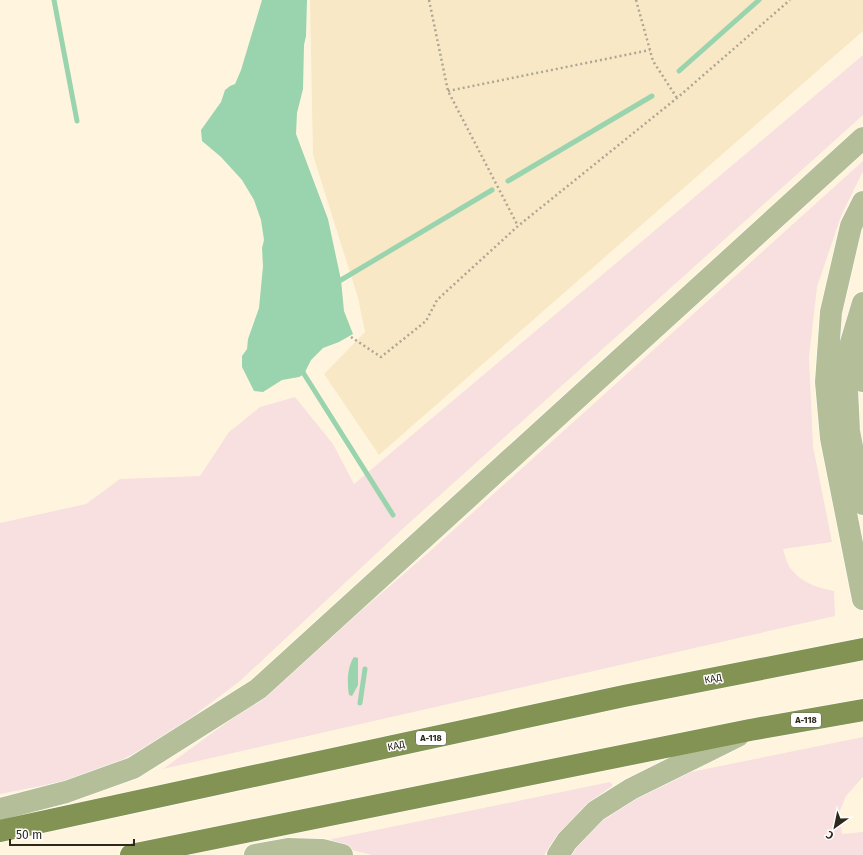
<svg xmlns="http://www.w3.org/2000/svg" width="863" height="855" font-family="'Fira Sans',sans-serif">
	<rect width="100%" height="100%" fill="#fff5df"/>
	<!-- built -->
	<path fill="#f8e8c5" d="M310,0h553v31l-484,424 -55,-81 41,-42 -7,-34 -45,-143z"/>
	<!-- green -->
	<path fill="#f7e0df" d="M863,55v60l-455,409 -168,157 -72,54 -61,33 -46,14 -61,12v-271l86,-19 34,-25 80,-3 29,-44 31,-25 35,-10 38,47 21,40z
		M863,161v10l-22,45 -24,71 -8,70 4,89 19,96 -49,7c2,6 4,15 8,20 11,14 27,19 43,22l1,25 -672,153 97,-71 168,-145z
		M863,737v40l-17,19 -7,17 3,21 21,-2v23h-292l5,-8 28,-28 31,-22 51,-24z
		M610,782l2,2v2l-25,18 -29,30 -14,21h-172l-40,-10 -3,-4 3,-2z"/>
	<!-- water -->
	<path fill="#9ad4ae" d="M262,0h45l-1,36 -2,9 -1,44 -6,24 -1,21 32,85 13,61 3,31 9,23 -14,8 -16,6 -12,12 -7,14 -5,3 -17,3 -19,12 -9,-1 -12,-24v-11l5,-7 1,-10 11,-31 4,-42 -1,-18 2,-8 -3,-20 -7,-20 -12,-20 -21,-23 -19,-16 -1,-11 20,-28 4,-12 5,-4 5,-2 6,-14z
		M354,657l4,1v27l-6,11 -3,-1c-2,-12 -2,-28 5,-38z"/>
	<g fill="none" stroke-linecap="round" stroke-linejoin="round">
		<!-- stream -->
		<path stroke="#9ad4ae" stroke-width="5" d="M54,0l23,121
			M679,71l80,-71
			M508,181l144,-85
			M341,280l151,-90
			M302,370l2,4 89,141
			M360,703l5,-34"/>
		<!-- major casing -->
		<g stroke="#fff" stroke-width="23">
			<path id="major" d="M863,202l-12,24 -20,86 -5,70 5,56 32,161
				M863,303l-16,53v33l2,42 14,73
				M862,347l-1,26 2,8
				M0,809l66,-17 67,-24 125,-79 605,-551
				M255,855l33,-6 34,1 20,5
				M558,855l9,-14 29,-30 35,-22 107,-53"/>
		</g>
		<!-- highway casing -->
		<g stroke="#fff" stroke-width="23">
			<path id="highway" d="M0,831l624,-135 239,-47
				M131,855l619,-125 113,-20"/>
		</g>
		<!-- path -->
		<path stroke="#aea694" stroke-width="2.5" stroke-dasharray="2 3" stroke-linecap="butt" d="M429,0l19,91 70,135
			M636,0l17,61 24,37
			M448,91l202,-41
			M351,337l30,20 45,-36 11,-21 81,-74 159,-128 113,-98"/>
		<!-- major -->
		<use href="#major" stroke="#b4be98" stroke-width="22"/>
		<!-- highway -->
		<use href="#highway" stroke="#829353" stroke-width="22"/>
	</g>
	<g text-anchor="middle" stroke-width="3" stroke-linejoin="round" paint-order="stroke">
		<!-- shield labels -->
		<g fill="#fff" stroke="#6b6861" stroke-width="1">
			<rect x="791" y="713" width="30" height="14" rx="3"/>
			<rect x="416" y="731" width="30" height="14" rx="3"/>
		</g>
		<g font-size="9" font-weight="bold" fill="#2c281d">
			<text x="806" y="723">А-118</text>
			<text x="431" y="741">А-118</text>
		</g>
		<!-- street labels -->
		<g font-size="10" fill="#2c281d" stroke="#fff">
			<text transform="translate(713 678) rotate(-11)" y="4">КАД</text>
			<text transform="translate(396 745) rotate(-12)" y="4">КАД</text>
		</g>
	</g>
	<!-- north arrow -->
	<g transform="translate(835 827) rotate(213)" stroke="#ffffff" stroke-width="3" paint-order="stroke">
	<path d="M0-3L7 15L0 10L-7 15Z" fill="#2c281d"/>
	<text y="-6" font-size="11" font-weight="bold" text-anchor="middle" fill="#2c281d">С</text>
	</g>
	<!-- scale -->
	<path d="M10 839v6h124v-6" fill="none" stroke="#2c281d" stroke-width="2"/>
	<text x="16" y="839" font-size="12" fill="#2c281d" stroke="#ffffff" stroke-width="3" paint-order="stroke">50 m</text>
</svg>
